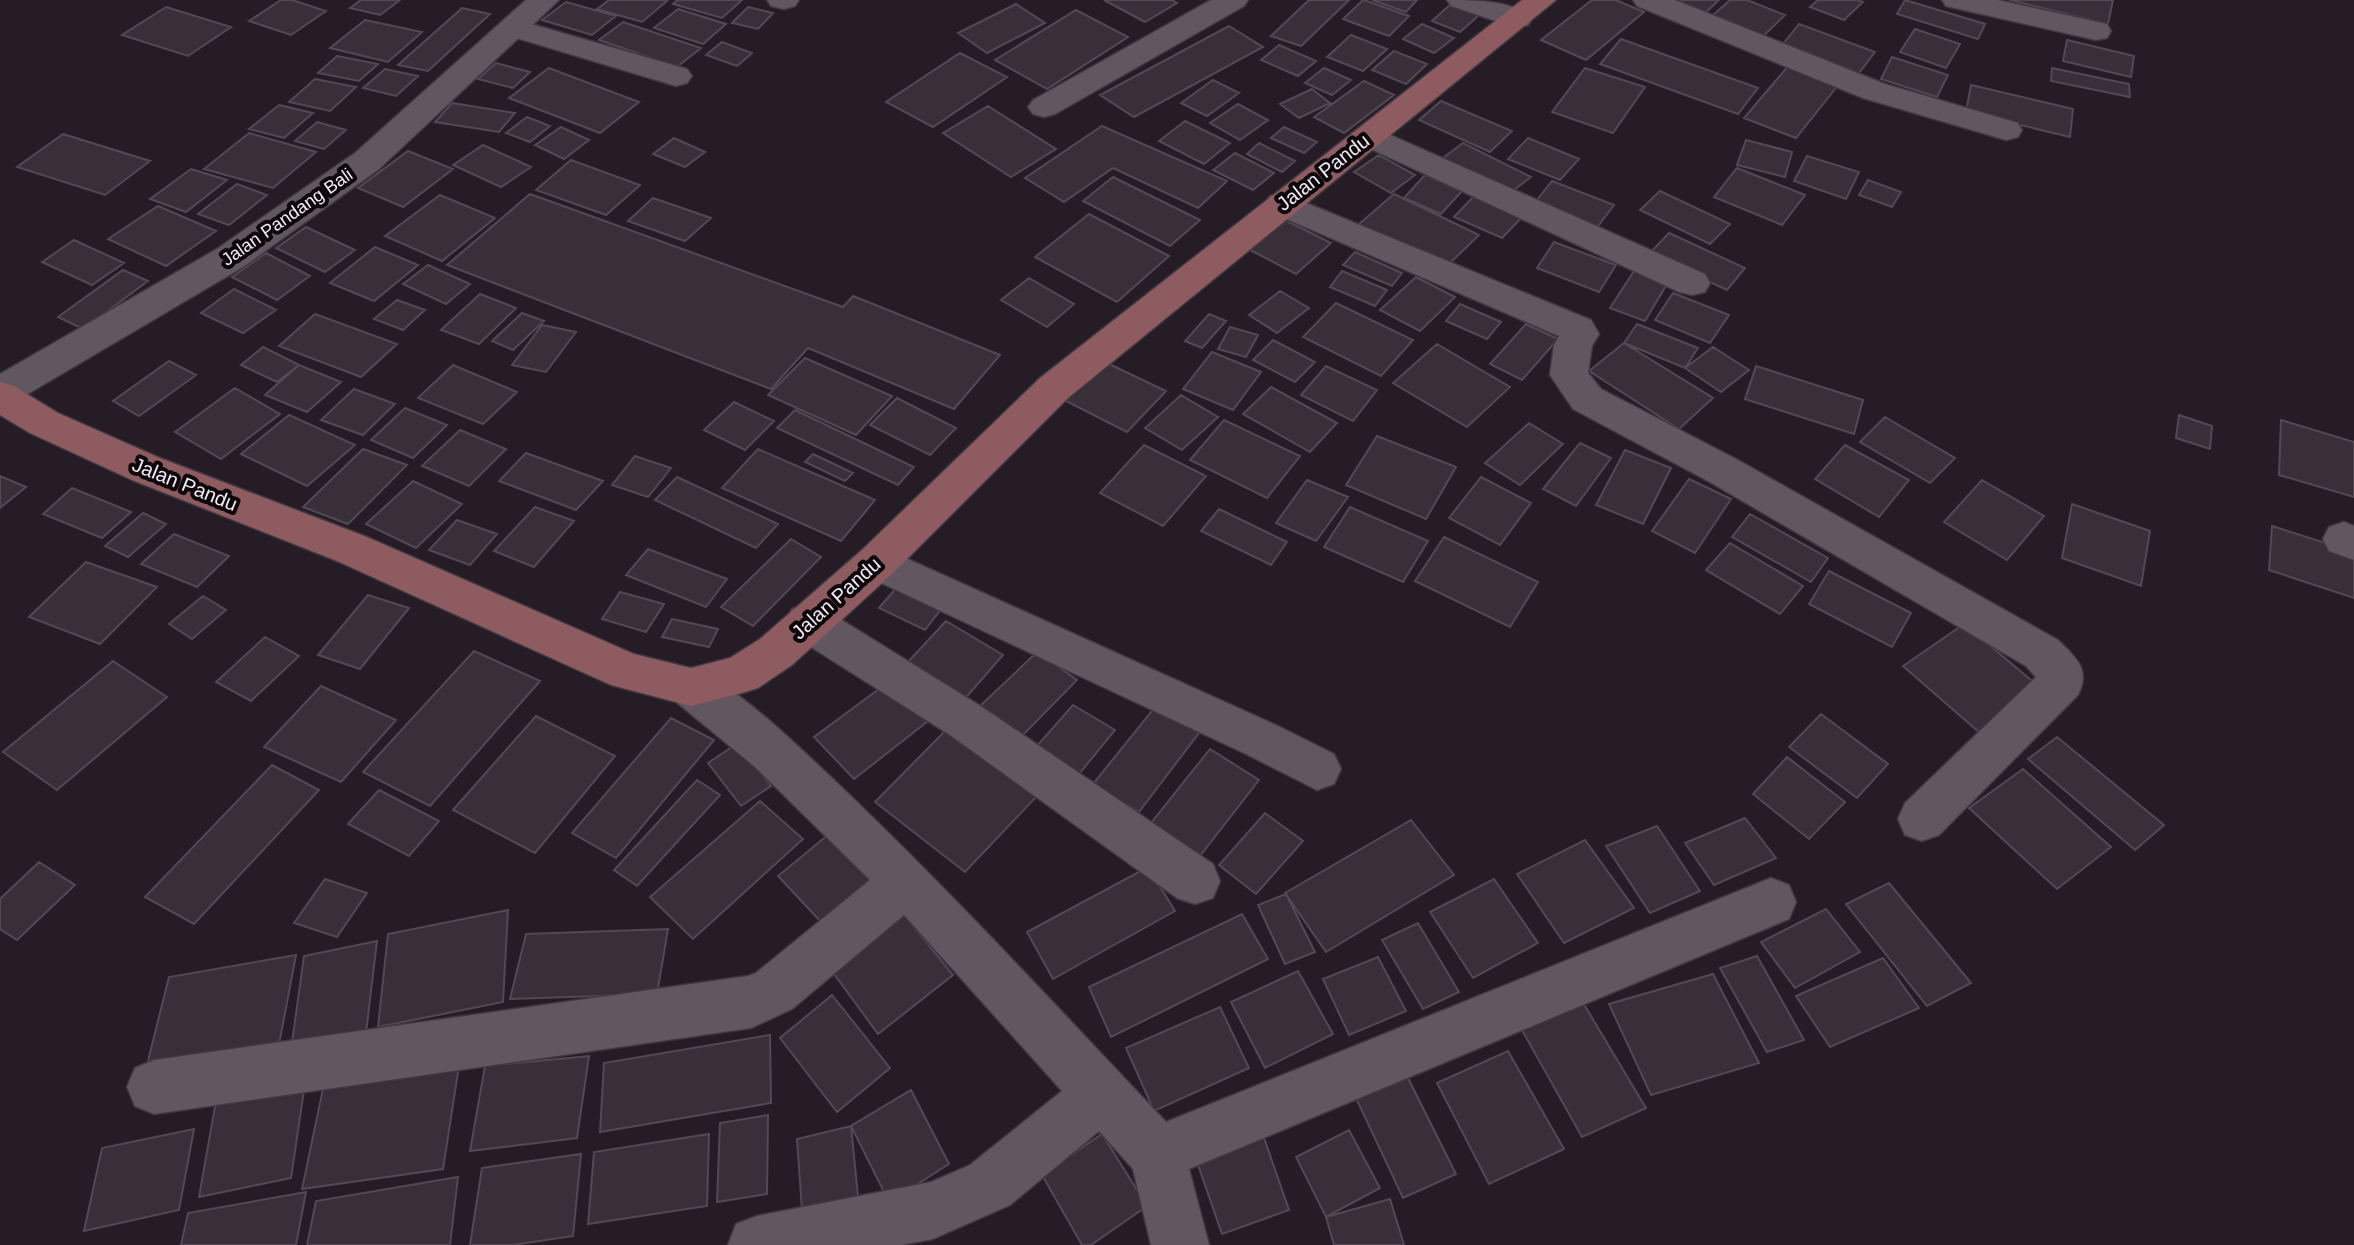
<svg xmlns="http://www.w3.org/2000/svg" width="2354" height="1245" font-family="Helvetica,sans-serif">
	<rect width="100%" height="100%" fill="#251c25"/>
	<!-- building -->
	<path fill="#382f39" stroke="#534955" stroke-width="2" d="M281,0h11l34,11 -35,24 -42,-14z
		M361,0h39l-20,15 -30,-7z
		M609,0h55l3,1 -25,21 -45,-13z
		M677,0h65l-20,18 -49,-14z
		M1104,0h68l5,3 -32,19z
		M1309,0h40l-48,46 -30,-10z
		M1363,0h1l45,16 -20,20 -46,-17z
		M1372,0h45l-11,12z
		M1592,0h24l28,12 -58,48 -45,-20z
		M1676,0h43l-16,15 -30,-12z
		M1730,0h17l38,15 -24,23 -50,-21z
		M1818,0h39l6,2 -19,18 -34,-13z
		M1905,0l80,24 -7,15 -81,-25z
		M2009,0h104l-5,24z
		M566,2l50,14 -24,19 -50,-15z
		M1016,4l29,19 -58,30 -29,-20z
		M1451,4l28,11 -19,17 -28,-11z
		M166,7l65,20 -43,29 -66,-21z
		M748,7l25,6 -15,16 -26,-6z
		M462,8l28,6 -62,57 -30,-6z
		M678,9l48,15 -23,20 -49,-16z
		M1076,10l52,27 -81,52 -52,-29z
		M365,20l57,12 -34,30 -58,-14z
		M623,22l78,26 -24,19 -78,-27z
		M1422,24l32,14 -20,15 -31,-14z
		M1799,24l76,28 -19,25 -77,-28z
		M1229,26l34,21 -129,70 -34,-22z
		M1915,29l45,15 -14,24 -46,-16z
		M1351,35l36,14 -24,22 -36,-14z
		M1621,39l137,49 -20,26 -138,-50z
		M2067,40l67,16 -3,21 -68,-16z
		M722,42l30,11 -15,13 -31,-11z
		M1279,45l37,16 -18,15 -37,-16z
		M1394,51l33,13 -21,20 -34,-14z
		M960,53l47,24 -74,50 -47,-25z
		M337,56l41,8 -19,17 -41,-8z
		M1892,57l56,18 -11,22 -56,-18z
		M496,63l34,9 -17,16 -35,-9z
		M1789,65l50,19 -43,54 -52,-20z
		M549,68l90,34 -39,31 -91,-35z
		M1324,68l27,12 -19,15 -27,-12z
		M1585,68l60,19 -32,46 -61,-21z
		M2052,68l77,16 1,13 -79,-16z
		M385,69l33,7 -22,20 -33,-8z
		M315,79l41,8 -26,24 -41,-9z
		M1213,80l26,13 -32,23 -26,-13z
		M1364,81l30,14 -50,38 -30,-16z
		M1971,85l102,24 -3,28 -104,-25z
		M1312,89l18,14 -31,15 -19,-14z
		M1441,101l71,30 -22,21 -71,-32z
		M452,103l63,10 -16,19 -64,-10z
		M1238,104l30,16 -28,20 -30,-17z
		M279,105l34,8 -29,25 -35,-9z
		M988,106l68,43 -45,28 -68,-44z
		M527,117l23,9 -20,16 -24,-9z
		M1185,121l45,22 -26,21 -45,-23z
		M317,122l29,8 -22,19 -29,-8z
		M1102,126l125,55 -29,27 -85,-40 -49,34 -39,-24z
		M561,127l28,13 -25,19 -29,-14z
		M1284,127l33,15 -13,11 -33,-15z
		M249,133l67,19 -43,36 -69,-19z
		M63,134l87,27 -45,34 -88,-28z
		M674,138l31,14 -20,15 -32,-13z
		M1528,138l51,21 -19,21 -52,-21z
		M1746,140l46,12 -7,25 -48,-12z
		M1259,143l36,18 -13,11 -35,-18z
		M1463,143l68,34 -21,16 -67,-35z
		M483,145l48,22 -30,20 -48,-22z
		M408,151l45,18 -50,38 -45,-19z
		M1235,153l39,20 -21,17 -40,-20z
		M1379,155l36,20 -24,18 -37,-21z
		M1807,156l52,16 -13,27 -52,-18z
		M571,160l69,25 -34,30 -70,-25z
		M1737,168l68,27 -23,30 -68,-28z
		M191,169l36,11 -41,32 -36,-13z
		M1425,175l37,16 -21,23 -37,-16z
		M1113,177l87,43 -30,26 -87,-45z
		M1868,180l33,12 -9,15 -33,-12z
		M1552,181l62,24 -19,25 -62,-25z
		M237,184l30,11 -38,30 -31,-11z
		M1660,191l70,33 -20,20 -70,-34z
		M530,194l313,113 10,-11 147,59 -46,54 -146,-61 -37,41 -324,-124z
		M1394,194l85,41 -34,33 -86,-44z
		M440,195l55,23 -53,43 -57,-25z
		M1475,195l48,21 -21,22 -48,-21z
		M653,198l58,20 -26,23 -57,-20z
		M158,206l58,25 -50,35 -58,-27z
		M1089,214l80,42 -52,46 -82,-45z
		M1285,220l46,23 -35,31 -46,-24z
		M306,227l49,23 -30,22 -49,-24z
		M1669,233l76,35 -18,22 -78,-36z
		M74,240l50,23 -32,22 -50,-23z
		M1554,242l62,23 -17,27 -62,-24z
		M375,247l43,18 -44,36 -44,-18z
		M1355,252l47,21 -10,13 -49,-21z
		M266,253l44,23 -33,24 -45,-23z
		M428,265l42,19 -24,20 -43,-20z
		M123,270l25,11 -65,48 -25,-12z
		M1342,271l45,19 -12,16 -45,-19z
		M1634,271l33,13 -22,37 -35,-13z
		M1416,277l39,20 -35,34 -40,-21z
		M1029,278l45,26 -27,23 -46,-27z
		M234,289l42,21 -33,23 -42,-20z
		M1280,291l29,17 -32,25 -28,-18z
		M1673,293l56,22 -19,28 -55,-23z
		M480,294l36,14 -37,36 -38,-14z
		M397,300l28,10 -22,20 -29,-11z
		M1336,303l77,37 -32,36 -78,-39z
		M1460,304l41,18 -14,17 -41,-18z
		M522,313l22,8 -31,29 -21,-9z
		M315,314l82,30 -36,33 -82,-31z
		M1209,314l17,7 -24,27 -17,-7z
		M1526,324l32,15 -36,41 -32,-16z
		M1637,324l61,24 -13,20 -61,-25z
		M542,325l34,7 -30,40 -34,-7z
		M1230,327l28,8 -12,22 -28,-8z
		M1273,340l42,22 -20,20 -42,-22z
		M1624,343l89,55 -34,31 -90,-58z
		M1437,344l73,43 -43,40 -74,-44z
		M263,347l36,18 -22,17 -36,-17z
		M1713,347l36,23 -28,22 -36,-24z
		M1212,352l49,20 -28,38 -50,-21z
		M805,358l87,38 -36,39 -88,-40z
		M169,361l27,14 -57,41 -26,-15z
		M1105,362l61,29 -39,41 -61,-31z
		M299,365l42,17 -34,30 -42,-17z
		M453,365l64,27 -34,32 -65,-26z
		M1326,366l51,24 -24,31 -52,-26z
		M1756,366l107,34 -9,34 -109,-35z
		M1271,387l66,36 -27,29 -67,-38z
		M235,388l45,26 -59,45 -46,-27z
		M354,389l41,15 -32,31 -42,-15z
		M1181,395l37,22 -36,33 -37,-22z
		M897,398l59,30 -26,27 -60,-30z
		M734,402l40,19 -29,29 -41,-20z
		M405,408l42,17 -34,33 -42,-18z
		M795,410l119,57 -16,18 -121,-57z
		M289,415l66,30 -48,41 -66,-32z
		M2179,415l33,11 -2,23 -34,-11z
		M1885,417l70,41 -25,25 -70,-41z
		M1224,420l76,36 -33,42 -77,-38z
		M2281,420l73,22v55l-75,-22z
		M1529,423l34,21 -43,41 -35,-22z
		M460,430l46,19 -37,37 -47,-20z
		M1377,436l79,31 -30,52 -80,-34z
		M1580,443l31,15 -35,48 -33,-17z
		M1144,445l62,31 -43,50 -63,-33z
		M1845,445l64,35 -30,37 -64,-38z
		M363,449l44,16 -59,59 -45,-17z
		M758,449l117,51 -34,41 -119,-53z
		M1625,450l46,18 -28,56 -47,-19z
		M526,453l77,28 -27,29 -77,-29z
		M813,454l40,19 -8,8 -40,-19z
		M635,456l36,12 -23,29 -36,-12z
		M0,476l26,11 -26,21z
		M677,477l101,47 -22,24 -101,-48z
		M1481,477l50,26 -31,42 -51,-27z
		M1689,479l42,20 -36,54 -43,-22z
		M1307,480l41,17 -32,44 -40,-18z
		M1982,480l62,36 -37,44 -63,-38z
		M413,481l49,23 -46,44 -50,-24z
		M72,488l59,24 -29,26 -59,-24z
		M2072,504l78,27 -9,55 -79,-28z
		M535,507l39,14 -40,46 -40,-16z
		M1350,507l78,34 -25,41 -79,-35z
		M1219,509l68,33 -16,23 -70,-34z
		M143,513l23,11 -38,33 -23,-11z
		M1750,514l78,44 -17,24 -79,-45z
		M457,520l40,14 -27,31 -41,-15z
		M2272,526l82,26v46l-85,-28z
		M174,534l55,22 -32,31 -56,-23z
		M1444,537l94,45 -28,45 -95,-46z
		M791,539l30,18 -68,69 -32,-19z
		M1730,543l73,43 -23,28 -74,-44z
		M648,549l79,30 -21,28 -80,-32z
		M86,562l71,25 -57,57 -71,-27z
		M1829,571l82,42 -19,34 -83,-43z
		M897,587l44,22 -16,21 -46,-22z
		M620,592l44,12 -18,28 -44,-13z
		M368,595l41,13 -49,61 -42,-14z
		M203,596l23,14 -34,29 -23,-15z
		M672,619l46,10 -9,18 -47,-10z
		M946,621l57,34 -40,46 -58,-36z
		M1964,624l79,66 -62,44 -78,-68z
		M265,637l34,19 -48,45 -35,-19z
		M474,651l66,30 -110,125 -67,-34z
		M1037,652l40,28 -57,58 -41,-31z
		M113,661l54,36 -110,93 -54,-38z
		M887,683l40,39 -73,57 -40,-42z
		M321,686l75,34 -55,62 -77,-35z
		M1073,705l42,25 -36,44 -43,-27z
		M1155,707l44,26 -60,79 -46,-28z
		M1821,714l67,50 -31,34 -68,-51z
		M536,716l79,40 -80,97 -82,-43z
		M671,718l43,22 -98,118 -44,-25z
		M945,731l91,66 -71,75 -90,-70z
		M2057,737l107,88 -29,25 -107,-91z
		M738,743l33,43 -30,20 -33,-43z
		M1210,749l49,31 -59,76 -49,-33z
		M1787,757l58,45 -36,37 -56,-45z
		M272,765l47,25 -125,134 -49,-27z
		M2023,769l88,78 -54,42 -88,-81z
		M697,780l23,15 -83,91 -23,-16z
		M379,790l60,31 -30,35 -61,-32z
		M760,801l43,38 -110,100 -43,-42z
		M1265,813l38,28 -47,53 -37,-29z
		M1745,818l31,40 -62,27 -29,-42z
		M1411,820l43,55 -128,77 -41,-59z
		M1657,826l43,65 -50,22 -44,-67z
		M829,834l45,47 -51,43 -45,-48z
		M1585,840l49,68 -70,35 -47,-69z
		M39,862l36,23 -58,55 -17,-11v-30z
		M1148,867l27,44 -122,68 -26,-47z
		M325,879l42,14 -30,44 -43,-14z
		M1494,879l44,64 -65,35 -43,-66z
		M1889,883l82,100 -44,23 -81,-102z
		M1286,894l29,58 -30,12 -27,-59z
		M1826,909l34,43 -65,36 -34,-46z
		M508,910l-5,92 -125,25 10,-93z
		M902,912l51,63 -75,59 -49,-67z
		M1242,914l26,45 -157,78 -22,-50z
		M1418,923l41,69 -36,17 -41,-69z
		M668,929l-11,65 -147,5 16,-65z
		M377,941l-11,92 -75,17 13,-94z
		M296,955l-18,95 -133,23 24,-96z
		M1757,956l47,84 -37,12 -47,-84z
		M1378,957l28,54 -57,24 -26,-56z
		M1883,958l36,50 -89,39 -34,-51z
		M1298,971l35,63 -68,34 -34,-66z
		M1713,974l46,89 -108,32 -42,-91z
		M832,995l58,73 -53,44 -57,-74z
		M1579,996l67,112 -64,29 -64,-114z
		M1220,1007l29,61 -95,43 -28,-63z
		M770,1035l1,68 -171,29 4,-69z
		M1508,1051l56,98 -75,35 -52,-101z
		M589,1056l-12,82 -107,13 15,-85z
		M459,1066l-16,103 -141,20 22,-105z
		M1406,1074l50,100 -53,24 -48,-102z
		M306,1077l-15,101 -92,19 18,-102z
		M911,1090l38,74 -60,38 -38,-76z
		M768,1115l-1,79 -50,8 3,-79z
		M851,1126l7,70 -56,14 -5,-71z
		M194,1129l-15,81 -95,21 18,-83z
		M1349,1130l31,58 -54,29 -30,-60z
		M1262,1132l27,78 -67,24 -27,-78z
		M709,1134l-2,72 -119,18 6,-72z
		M1102,1134l45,72 -56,39h-9l-40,-70z
		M581,1154l-8,82 -60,9h-43l12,-77z
		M458,1177l-8,68h-143l9,-44z
		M306,1192l-10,53h-115l7,-32z
		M1390,1199l14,46h-70l-8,-28z"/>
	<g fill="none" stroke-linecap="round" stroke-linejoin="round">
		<!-- minor casing -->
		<g stroke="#403840" stroke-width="3">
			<path id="minor" d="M767,0h32l-4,6 -11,3 -13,-3z
				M1211,0h37l-4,6 -189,108 -11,3 -11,-3 -5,-7 5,-7z
				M1447,0c24,0 70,0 85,19l-4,6 -11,3 -66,-22z
				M1633,0h42l210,84 133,39 4,7 -4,7 -12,3 -143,-42 -226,-92z
				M1942,0h56l109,24 4,7 -4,7 -11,2 -150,-34z
				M514,19l173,50 5,7 -5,7 -11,3 -173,-52 -4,-6 4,-6z
				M1370,126l335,148 5,9 -5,9 -13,3 -13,-3 -321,-149 -5,-7 5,-7z
				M1282,193l309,127 8,14 -7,12 -4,27 13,16 135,70 322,181c18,18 33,29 20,55l-139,140 -17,6 -17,-6 -7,-16 7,-16 131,-126 -10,-11 -318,-185 -135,-72 -23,-34 4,-30 5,-9 -289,-124 -5,-8 5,-8z
				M2344,522l10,4v34l-25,-9 -6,-12 6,-12z
				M877,545l401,181 56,28 7,15 -7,15 -17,6 -71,-36 -384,-180 -6,-12 6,-12z
				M808,604l16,5 158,98 231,157 7,17 -7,17 -18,6 -18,-6 -227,-163 -158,-100 -6,-13 6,-13z
				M691,668c43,15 107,78 142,111 116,110 223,227 333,343l605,-244 18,7 7,17 -7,17 -600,250 20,76h-58l-18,-76 -34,-38 -89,74 -77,34 -32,6h-173l8,-21 21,-8 174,-34 39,-17 92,-74 -158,-176 -112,94 -41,19 -597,86 -19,-8 -8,-19 8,-19 19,-8 594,-84 8,-3 114,-93 -116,-114 -79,-65 -7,-14 7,-14z"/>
		</g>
		<!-- tertiary casing -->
		<g stroke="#403840" stroke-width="3">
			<path id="tertiary" d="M526,0h33l-180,169 -136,98 -229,135 -14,4v-32l217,-125 138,-96z"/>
		</g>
		<!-- secondary casing -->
		<g stroke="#403840" stroke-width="3">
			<path id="secondary" d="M1522,0h34l-488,398 -176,176 -100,91 -34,23 -16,5 -51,13 -80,-21 -274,-124 -205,-81 -102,-47 -30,-18v-33l14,4 44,27 102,45 207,79 267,117 57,14 39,-10 30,-19 102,-89 178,-172z"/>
		</g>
		<!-- minor -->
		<use href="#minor" fill="#625661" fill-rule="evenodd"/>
		<!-- tertiary -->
		<use href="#tertiary" fill="#625661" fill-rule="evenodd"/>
		<!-- secondary -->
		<use href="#secondary" fill="#8e5c60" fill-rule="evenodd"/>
	</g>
	<g text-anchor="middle" stroke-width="8" stroke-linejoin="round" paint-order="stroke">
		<!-- far-street labels -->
		<g font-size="18" fill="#f2ebf2" stroke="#0c080c">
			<text transform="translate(287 217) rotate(-35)" y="6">Jalan Pandang Bali</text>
		</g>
		<!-- street labels -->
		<g font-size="20" fill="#f2ebf2" stroke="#0c080c">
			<text transform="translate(1323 172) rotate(-38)" y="7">Jalan Pandu</text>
			<text transform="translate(185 484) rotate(22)" y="7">Jalan Pandu</text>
			<text transform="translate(836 598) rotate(-42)" y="7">Jalan Pandu</text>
		</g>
	</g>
</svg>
